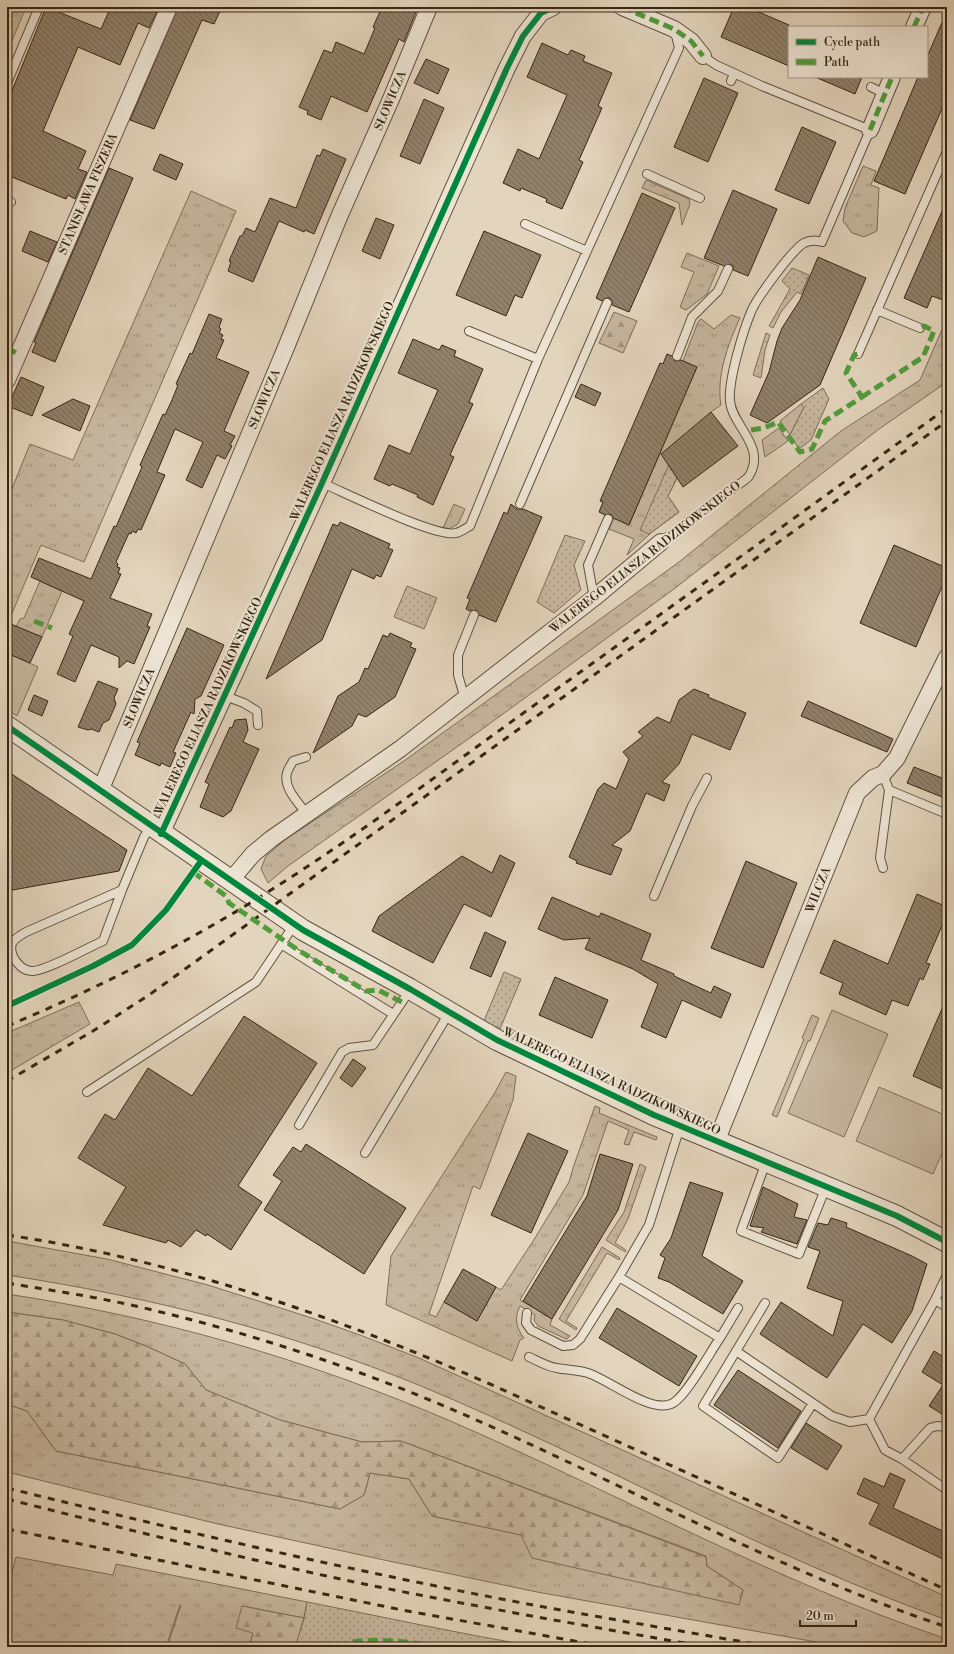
<svg xmlns="http://www.w3.org/2000/svg" width="954" height="1654" font-family="'Libre Bodoni',serif">
	<defs>
		<pattern id="grass-tufts" width="24" height="20" patternUnits="userSpaceOnUse"><rect width="24" height="20" fill="#c6b7a0"/><path d="M3 7l-1-3M5 7V3M7 7l1-3M15 17l-1-3M17 17v-4M19 17l1-3" fill="none" stroke="#a29581"/></pattern>
		<pattern id="forest-firs" width="22" height="20" patternUnits="userSpaceOnUse"><rect width="22" height="20" fill="#c6b7a0"/><path d="M5 1l3.5 6h-7zM16 11l3.5 6h-7z" fill="#a29581"/></pattern>
		<pattern id="park-dots" width="8" height="8" patternUnits="userSpaceOnUse"><rect width="8" height="8" fill="#c6b7a0"/><path d="M2 2h.1M6 6h.1" fill="none" stroke="#a29581" stroke-width="1.8" stroke-linecap="round"/></pattern>
		<pattern id="building-back-hatch" width="6" height="6" patternUnits="userSpaceOnUse"><rect width="6" height="6" fill="#90816b"/><path d="M-1 5l2 2M0 0l6 6M5-1l2 2" fill="none" stroke="#766957"/></pattern>
	</defs>
	<rect width="100%" height="100%" fill="#e3d5bd"/>
	<filter id="stains"><feTurbulence type="fractalNoise" baseFrequency=".005" numOctaves="4"/><feColorMatrix values="0 0 0 0 .2 0 0 0 0 .09 0 0 0 0 .02 0 0 0 .5 -.17"/></filter>
	<radialGradient id="worn" r=".72"><stop offset=".6" stop-color="#630" stop-opacity="0"/><stop offset="1" stop-color="#630" stop-opacity=".3"/></radialGradient>
	<!-- grass -->
	<path fill="url(#grass-tufts)" stroke="#7e6e5a" d="M7,7h19l-19,46z
		M863,166l13,5 -5,14 8,3 -2,43 -13,6 -12,-4 -9,-12 2,-13z
		M646,180l43,19 1,5 -8,21 -3,-22 -37,-15z
		M191,191l45,20 -152,351 -43,-17 -34,80v-124l23,-57 43,16z
		M687,253l32,13 -12,28 -21,16 -6,-3 14,-35 -13,-5z
		M731,315l9,3c-12,26 -24,58 -19,87l-10,7 -43,84 11,16 -27,20 -25,23 7,-16 -25,-10 5,-11 15,7 68,-158 -14,-6 15,-39 3,-3 13,10z
		M947,318v64l-68,47 -205,160 -193,141 -193,136 -20,17 -7,-14 5,-13 20,-17 118,-78 275,-199 162,-131 79,-51z
		M801,404l3,3 -14,28 -10,-14z
		M779,428l9,13 -23,16 -3,-17z
		M454,504l11,5 -7,15 -9,5 -6,-1z
		M40,581l22,10 -20,46 -26,-10 4,-8 4,-1z
		M79,1002l11,22 -83,49v-40z
		M506,1072l10,4 -3,24 -33,89 -7,-3 -44,128 7,3 8,-15 33,19 19,-34 5,3 34,-52 34,-56 5,-17 21,-59 5,2 -1,5 58,24 -1,3 -22,-8 -5,13 -5,-1 5,-14 -21,-9 -25,74 -63,105 32,19 -2,6 20,11 -3,3 -3,-1 -26,-12 -4,-6 1,-5 -15,-9c-6,11 -4,22 4,32l-4,2 -8,21 -126,-56 5,-49 103,-162z
		M640,1164l6,3 -18,52 -13,24 11,7 -1,2 -19,-12 18,-28z
		M7,1241l100,18 101,26 104,33 48,17 59,23 528,239v23c-181,-64 -349,-160 -526,-234 -134,-55 -271,-89 -414,-111z
		M602,1247l18,11 -1,2 -12,-7 -41,68 11,7 -1,2 -17,-11z
		M7,1294c152,23 299,65 441,126 167,72 326,161 499,219v8h-103l-307,-55 -153,-32 -166,-36 -211,-52v-68l20,7 29,40 284,58 24,-14 6,-22 39,6 23,37 90,19 11,23 205,46 5,-14 -36,-24 -1,-10 -305,-115 -39,1 -82,-22 -74,-30 -21,-26 -39,-18 -31,-12 -52,-14 -56,-8z
		M16,1557l97,18 3,-11 191,38 -3,16 -62,-12 11,27 -4,14h-82l14,-42h-1l-14,42h-159v-56z"/>
	<!-- forest -->
	<path fill="url(#forest-firs)" stroke="#7e6e5a" d="M614,312l23,9 -14,32 -24,-10z
		M7,1312l56,8 52,14 31,12 39,18 21,26 74,30 82,22 39,-1 305,116 1,9 36,24 -4,15 -207,-47 -11,-23 -89,-19 -23,-37 -39,-6 -6,22 -24,14 -284,-58 -29,-40 -20,-7z
		M242,1606l62,12 -4,13 11,16h-62l4,-14 -17,-5z"/>
	<!-- park -->
	<path fill="url(#park-dots)" stroke="#7e6e5a" d="M792,268l17,7 -8,19 -4,-2 -16,20 -8,16 -4,-2 21,-37 -8,-8z
		M766,333l4,2 -5,15 -4,28 -8,-3z
		M823,388l6,11 -18,41 -12,9 -9,-14 14,-28 -3,-3z
		M675,451l13,5 -20,40 11,16 -30,22 -9,-4z
		M565,535l20,6 -11,24 7,25 -27,23 -17,-11z
		M407,586l30,12 -13,31 -30,-12z
		M504,972l17,7 -21,50 -16,-8z
		M307,1602c77,15 154,32 232,45h-244l9,-28z"/>
	<!-- garden -->
	<path fill="#c6b7a0" stroke="#7e6e5a" d="M7,653l31,14 -21,49 -10,-7z
		M832,1010l56,24 -44,103 -56,-24z
		M812,1015l7,3 -9,23h-2l-31,76 -5,-2 32,-76 -2,-1z
		M879,1087l68,29v26l-14,32 -77,-33z"/>
	<!-- building -->
	<path fill="url(#building-back-hatch)" stroke="#372613" d="M46,7l55,22 8,-18 -8,-4h58l-10,21 -11,-5 -18,42 -42,-18 -35,84 43,20 -8,18 9,3 -12,27 -7,-4 -2,4 -59,-24v-72z
		M178,7h44l-8,17 -12,-4 -48,109 -24,-9z
		M382,7h36l-14,35 -5,-3 -32,73 -36,-16 -10,24 -14,-6 1,-3 -9,-4 25,-57 8,3 4,-11 28,12 11,-26 -2,-1z
		M734,7h13l42,18v41l-68,-29z
		M947,11v86l-42,97 -31,-13 44,-104h9v-20z
		M542,43l26,12 3,-5 14,6 -2,5 29,12 -14,33 4,2 -23,52 4,2 -21,47 -16,-7 1,-3 -26,-11 -1,3 -17,-8 15,-34 21,10 28,-64 -40,-18z
		M426,59l23,10 -11,25 -24,-11z
		M815,77h47l-7,17z
		M704,78l34,15 -30,69 -34,-15z
		M424,99l20,9 -24,56 -20,-8z
		M802,127l34,15 -27,62 -34,-14z
		M323,149l23,10 -32,75 -9,-4 -1,2 -25,-11 -26,61 -25,-11 3,-9 -2,-1 11,-25h2l4,-8 9,4 15,-34 26,10 21,-53 3,1z
		M160,154l23,10 -7,16 -23,-10z
		M109,168l24,10 -78,184 -23,-10 4,-9 -2,-1z
		M733,190l44,19 -29,67 -15,-6v-4l-3,-2 -6,2 -20,-8z
		M642,193l33,15 -46,104 -17,-7v-3l-2,-4h-4l-4,3 -6,-3z
		M947,200v90l-4,10 -11,-4 -5,12 -23,-10z
		M376,218l18,7 -14,34 -18,-8z
		M30,231l27,11 -9,20 -26,-11z
		M484,231l57,24 -19,43 -7,-3 -9,21 -50,-21z
		M818,257l48,21 -46,107 -53,38 -17,-8 19,-43 8,-31 5,-13 18,-28z
		M209,314l13,5 -3,8 2,2 -2,4 4,2 -2,4 3,1 -8,18 33,14 -25,59 11,5 -5,9 2,1 -7,13 -8,-4 -15,33 -16,-8 17,-38 -28,-13 -18,43 8,3 -24,55 -3,-1 -2,4 -4,-2 -1,3 -2,-1 -13,29 2,2 -1,3 3,1 -2,5 3,1 -11,24 42,16 -5,12 3,1 -16,37 -7,-3 -8,7v-11l-28,-12 -16,37 -18,-8 16,-38 -4,-2 15,-33 -53,-24 8,-19 52,21 23,-53 2,1 26,-60 -2,-2 23,-51 2,1 7,-15 6,-15 -2,-1 14,-31 2,1z
		M413,339l26,11 3,-5 14,6 -2,5 29,13 -14,33 4,2 -23,51 4,2 -21,48 -16,-8 1,-2 -26,-11 -2,2 -16,-7 15,-34 21,9 28,-64 -40,-17z
		M667,354l5,2 3,5 6,-1 16,7 -68,158 -16,-7 -2,-4 -6,1 -6,-3 4,-10 -3,-1 60,-138 3,1z
		M21,377l23,10 -12,29 -24,-10z
		M581,384l20,9 -6,13 -20,-9z
		M73,399l17,7 -10,25 -38,-16z
		M711,412l27,34 -55,41 -22,-33z
		M511,504l6,5h6l19,8 -46,105 -17,-7 -3,-5 -6,1 -4,-2 4,-10 -3,-1 37,-86 3,2z
		M340,522l50,22 -2,4 5,2 -12,27 -5,-2 -2,4 -22,-10 -30,71 -56,39 67,-155 5,2z
		M894,545l53,23v7l-31,72 -56,-24z
		M11,624l31,13 -12,26 -23,-10v-18z
		M187,628l37,17 -23,51 -6,3 -1,15 -3,-2 -18,40 3,1 -6,14 -9,-4 -1,3 -25,-11 5,-12 -3,-1z
		M390,633l22,10 -2,4 6,2 -21,48 -29,20 -8,-3 -6,12 -39,27 25,-57 21,-14 6,-14 3,1 15,-34 5,2z
		M98,681l20,8 -4,9 2,6 -7,16 -6,3 -4,9 -8,-3 -3,1 -10,-3z
		M694,689l15,6 -1,2 38,16 -16,37 -38,-16 -13,30 -17,18 8,3 -6,16 -18,-8 -16,38 -18,14 10,4 -11,26 -35,-12 1,-2 -8,-4 29,-68 6,-6 12,6 13,-30 -6,-7 20,-16 -5,-4 19,-15 13,6 9,-23z
		M34,695l14,6 -6,15 -14,-6z
		M808,701l85,38 -6,13 -86,-36z
		M246,719l2,11 -5,12 16,7 -28,62 -8,6 -23,-10 9,-23 -4,-2 25,-55 2,1 3,-8z
		M914,767l33,13v19l-40,-16z
		M7,771l120,79 -8,21 -112,20z
		M500,855l15,8 -24,54 -27,-13 -31,59 -61,-32 7,-15 83,-60 30,17z
		M746,861l51,22 -34,85 -52,-20z
		M917,894l30,13v7l-21,49 4,1 -7,16 -3,-2 -12,28 -16,-6 -6,15 -47,-21 4,-11 -23,-10 14,-33 54,24z
		M552,897l47,20 2,-4 50,21 -10,26 33,14v2l37,17 3,-7 17,8 -10,24 -39,-18 -16,38 -25,-11 17,-43 -25,-15 -48,-20 5,-11 -26,2 -26,-11z
		M485,932l21,10 -15,35 -21,-9z
		M555,977l53,23 -16,38 -53,-23z
		M947,997v94l-34,-15z
		M244,1016l73,47 -79,123 24,16 -31,48 -24,-16 -1,2 -10,-6 -15,17 -13,-7 -2,3 -63,-18 23,-38 -48,-29 27,-44 10,6 33,-52 44,28z
		M353,1059l13,9 -14,19 -12,-9z
		M528,1133l40,18 -37,82 -40,-18z
		M306,1144l100,64 -42,66 -100,-64 18,-29 -9,-6 20,-28 8,5z
		M600,1154l33,10 -15,46 -66,109 -29,-18 64,-105z
		M690,1182l33,11 -21,63 41,25 -20,33 -54,-32 -11,-4 7,-20 -5,-3 11,-17z
		M763,1187l35,17 -4,13 13,3 -10,24 -36,-12 3,-4 -14,-2z
		M831,1218l16,5 -1,4 66,29 15,8 -15,47 -20,32 -29,-19 -36,54 -67,-44 21,-32 52,34 10,-35 -36,-13 13,-37 -12,-4 10,-24 10,2z
		M463,1269l33,18 -19,34 -33,-19z
		M617,1308l80,48 -18,30 -80,-48z
		M934,1351l13,8v58l-18,-11 14,-21 -21,-13z
		M738,1370l63,41 -23,37 -64,-43z
		M806,1423l36,23 -15,24 -36,-22z
		M890,1473l15,7 -12,28 54,25v28l-78,-37 10,-20 -22,-10 7,-16 20,9z"/>
	<g fill="none" stroke-linecap="round" stroke-linejoin="round">
		<!-- service casing -->
		<g stroke="#62523e" stroke-width="10">
			<path id="service" d="M731,81l3,-7
				M7,83l32,-76
				M871,87l14,7
				M647,174l53,24
				M7,201l4,1
				M525,224l62,27
				M877,310l43,18
				M469,331l69,28
				M858,354l89,-203
				M677,356l15,-39 26,-26 10,-22
				M322,483c24,10 114,55 134,50 5,-1 10,-5 14,-7l68,-167 141,-311 -4,-17
				M520,504l87,-201
				M661,542c19,-14 37,-29 56,-43 6,-5 28,-17 32,-23 18,-30 -17,-50 -19,-75 -2,-20 13,-70 21,-89 5,-13 41,-62 53,-69 6,-3 12,-3 18,-1l48,-112 -108,-44 -46,-21 -13,-9
				M594,598l-6,-33 20,-46
				M225,696l19,7 13,8 1,14
				M465,699l-7,-24v-20l16,-40
				M306,757l-13,4c-2,4 -5,8 -6,12 -4,15 11,29 19,40
				M889,790l58,24
				M883,868l-3,-10 9,-68 -6,-16
				M122,890l-19,51c-16,7 -55,29 -70,30 -12,1 -25,-16 -21,-28 3,-5 9,-8 14,-11l96,-42 22,-53 7,-11
				M654,896l38,-90 15,-28
				M281,944l112,70
				M87,1092l169,-110 38,-57
				M299,1125l43,-73 7,-4 24,-3 37,-55
				M680,1127l-31,98 -30,52 101,61 18,-30
				M365,1153l84,-140
				M766,1162l-25,69 58,23 27,-67
				M935,1300l12,7
				M765,1303l-62,103 75,52 35,-55
				M527,1313l-1,10 5,7 32,16 10,-1 7,-6 39,-62
				M736,1351l96,65 18,6 19,-3 66,-119 12,-25
				M529,1357c9,4 19,10 28,11 10,2 21,2 31,5 21,7 62,40 83,31 14,-5 39,-52 49,-66
				M869,1419l16,31 17,9 45,31
				M902,1459l28,-31 7,-2 10,1"/>
		</g>
		<!-- minor casing -->
		<g stroke="#62523e" stroke-width="18">
			<g id="minor">
				<path d="M622,7l52,22 17,12 12,15"/>
				<path d="M914,27l9,-20"/>
				<path d="M870,130l22,-53"/>
				<path id="s1" d="M7,380l162,-373"/>
				<path id="s2" d="M100,791l187,-446 52,-128 52,-118 38,-92"/>
				<path d="M161,834l161,-351 185,-415 16,-32 18,-23 12,-6"/>
				<path d="M231,880l22,-26 18,-15 129,-90 194,-151 67,-56"/>
				<path id="s3" d="M716,1142l141,-349 16,-15 10,-4 14,-16 50,-101"/>
			</g>
		</g>
		<!-- tertiary casing -->
		<g stroke="#62523e" stroke-width="22">
			<path id="tertiary" d="M7,726l296,204 107,59 87,51 157,75 243,101 50,26"/>
		</g>
		<!-- service -->
		<use href="#service" stroke="#ede4d4" stroke-width="8"/>
		<!-- minor -->
		<use href="#minor" stroke="#ede4d4" stroke-width="16"/>
		<!-- tertiary -->
		<use href="#tertiary" stroke="#ede4d4" stroke-width="20"/>
		<!-- rail -->
		<path stroke="#372613" stroke-width="3" stroke-dasharray="7 7" stroke-linecap="butt" d="M7,1026c75,-31 148,-67 218,-108 106,-62 204,-137 304,-209 139,-100 279,-201 418,-301
			M7,1081l86,-50 56,-36 798,-574
			M7,1235c168,25 327,81 483,149l457,206
			M7,1283c42,7 83,13 124,22 97,22 192,52 284,89 180,73 348,172 532,233
			M7,1488c142,35 285,69 429,98 111,23 224,41 336,61
			M7,1499c119,30 237,60 357,85 114,23 229,43 343,63
			M7,1529l395,81 206,37"/>
		<!-- quiet -->
		<path stroke="#519c3d" stroke-width="5" stroke-dasharray="10 5" stroke-linecap="butt" d="M622,7l52,22 17,12 12,15
			M914,27l9,-20
			M870,130l22,-53
			M7,348l11,6
			M862,397l61,-40 11,-26 -10,-5 -4,2
			M751,430l13,-2 14,-6 22,30 12,-3 13,-28 37,-24 -16,-24 8,-18 4,-1
			M34,621l18,7
			M193,872l33,24 3,7 69,47 68,41 12,-1 24,12
			M339,1647c16,-12 78,-5 98,0"/>
		<!-- cycleway casing -->
		<g stroke="#ede4d4" stroke-width="8">
			<path id="cycleway" d="M7,726l296,204 107,59 87,51 157,75 243,101 50,26
				M161,834l161,-351 185,-415 16,-32 18,-23 12,-6
				M7,1006l86,-40 39,-21 34,-35 35,-49"/>
		</g>
		<!-- cycleway -->
		<use href="#cycleway" stroke="#00873e" stroke-width="6"/>
	</g>
	<g text-anchor="middle" stroke-width="4" stroke-linejoin="round" paint-order="stroke">
		<!-- street labels -->
		<g font-size="12" fill="#372613" stroke="#ede4d4">
			<text dy="4" stroke="none"><textPath href="#s2" startOffset="749">SŁOWICZA</textPath></text>
			<text dy="4" stroke="none"><textPath href="#s1" startOffset="203">STANISŁAWA FISZERA</textPath></text>
			<text dy="4" stroke="none"><textPath href="#s2" startOffset="425">SŁOWICZA</textPath></text>
			<text transform="translate(342 411) rotate(-66)" y="4">WALEREGO ELIASZA RADZIKOWSKIEGO</text>
			<text transform="translate(645 557) rotate(-38)" y="4">WALEREGO ELIASZA RADZIKOWSKIEGO</text>
			<text dy="4" stroke="none"><textPath href="#s2" startOffset="101">SŁOWICZA</textPath></text>
			<text transform="translate(208 706) rotate(-65)" y="4">WALEREGO ELIASZA RADZIKOWSKIEGO</text>
			<text dy="4" stroke="none"><textPath href="#s3" startOffset="272">WILCZA</textPath></text>
			<text transform="translate(612 1081) rotate(25)" y="4">WALEREGO ELIASZA RADZIKOWSKIEGO</text>
		</g>
	</g>
	<!-- margin -->
	<rect width="954" height="1654" fill="none" stroke="#e3d5bd" stroke-width="24"/>
	<rect x="8" y="8" width="938" height="1638" fill="none" stroke="#372613" stroke-width="2"/>
	<rect x="12" y="12" width="930" height="1630" fill="none" stroke="#372613"/>
	<!-- legend -->
	<rect x="788" y="26" width="140" height="52" fill="#ede4d4" stroke="#a49887"/>
	<rect x="796" y="39" width="20" height="6" fill="#00873e" stroke="#a49887"/>
	<text x="824" y="46" font-size="12" fill="#372613">Cycle path</text>
	<rect x="796" y="59" width="20" height="6" fill="#519c3d" stroke="#a49887"/>
	<text x="824" y="66" font-size="12" fill="#372613">Path</text>
	<!-- scale -->
	<path d="M800 1620v6h56v-6" fill="none" stroke="#372613" stroke-width="2"/>
	<text x="806" y="1620" font-size="12" fill="#372613" stroke="#ede4d4" stroke-width="3" paint-order="stroke">20 m</text>
	<rect width="100%" height="100%" filter="url(#stains)"/>
	<rect width="100%" height="100%" fill="url(#worn)"/>
</svg>
